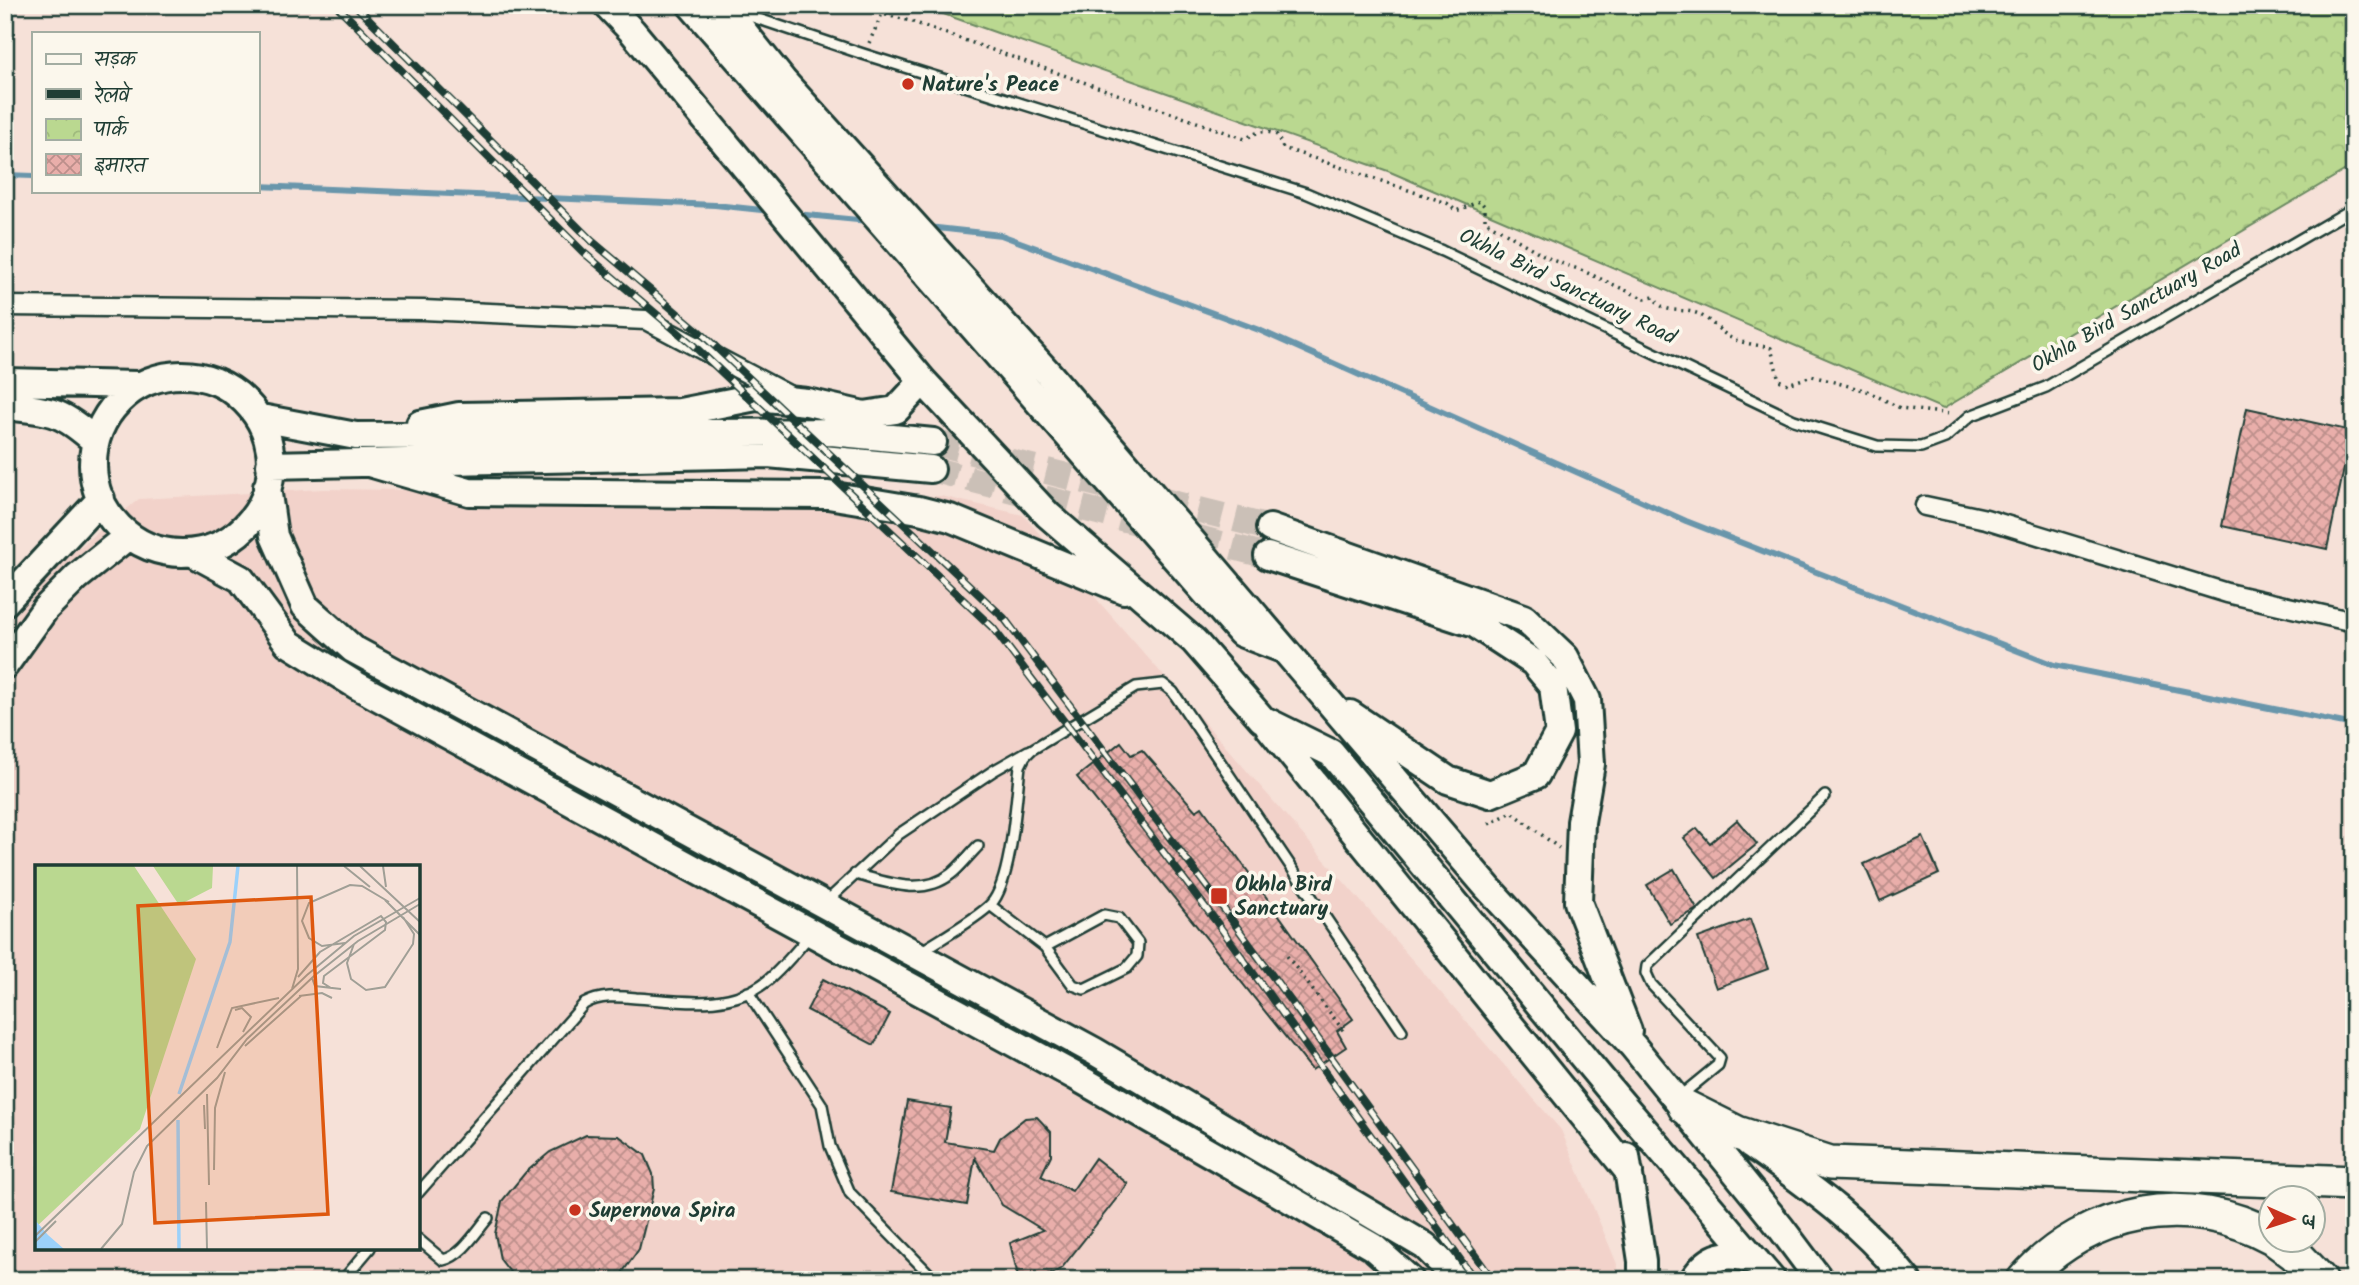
<svg xmlns="http://www.w3.org/2000/svg" width="2359" height="1285" font-family="Kalam,'Playpen Sans Deva',sans-serif">
	<defs>
		<pattern id="park-crowns" width="20" height="18" patternUnits="userSpaceOnUse" patternTransform="scale(1.75)"><rect width="20" height="18" fill="#bad890"/><path d="M2 6a3 3 0 1 1 6 0M12 15a3 3 0 1 1 6 0" fill="none" stroke="#9fba7d"/></pattern>
		<pattern id="building-cross-hatch" width="8" height="8" patternUnits="userSpaceOnUse" patternTransform="scale(1.75)"><rect width="8" height="8" fill="#e9aeaa"/><path d="M0 0l8 8M0 8l8-8" fill="none" stroke="#bc8f8b"/></pattern>
	</defs>
	<rect width="100%" height="100%" fill="#f6e1d8"/>
	<filter id="ink" filterUnits="userSpaceOnUse"><feTurbulence type="fractalNoise" baseFrequency=".0143" numOctaves="2"/><feDisplacementMap in="SourceGraphic" scale="14" xChannelSelector="R" yChannelSelector="G"/><feConvolveMatrix kernelMatrix="1 2 1 2 8 2 1 2 1" color-interpolation-filters="sRGB"/></filter>
	<g filter="url(#ink)">
		<!-- built -->
		<path fill="#f2d2ca" fill-rule="evenodd" d="M323,489l618,7 82,19 538,615 56,134 -1,16h-1611v-649l38,-54 96,-78zM37,867h381v381h-381z"/>
		<!-- park -->
		<path fill="url(#park-crowns)" stroke="#6c8a62" stroke-width="2" d="M918,5h1436v160l-411,244 -555,-238z"/>
		<g fill="none" stroke-linecap="round" stroke-linejoin="round">
			<!-- stream -->
			<path stroke="#6996ab" stroke-width="6" d="M5,175l28,1
				M257,186l458,19 56,6
				M796,214l72,7
				M928,227l73,8 258,95 427,191 368,144 300,60"/>
		</g>
		<!-- building -->
		<path fill="url(#building-cross-hatch)" stroke="#1f3d34" stroke-width="2" d="M2247,408l105,23 -25,118 -105,-23z
			M1121,742l10,13 11,-5 54,61 6,-4 151,212 -16,12 9,16 -34,23 -235,-293z
			M1737,820l20,24 -41,34 -32,-40 13,-10 13,15z
			M1923,837l16,37 -59,27 -16,-37z
			M1674,869l23,40 -27,15 -23,-39z
			M1750,919l18,50 -52,19 -18,-50z
			M823,979l67,35 -16,31 -67,-35z
			M907,1101l44,7 -6,34 49,8 6,-12 25,-20 12,-1 14,15v23l-10,21 31,15 23,-33 33,26 -67,85 -22,11h-20l-9,-37 33,-13 -41,-25 -27,-47 -8,47 -76,-13z
			M586,1135l33,1 26,19 8,19 1,15 -15,60 -22,31h-101l-16,-21 -5,-25 7,-33 23,-28 25,-21z"/>
		<g fill="none" stroke-linecap="round" stroke-linejoin="round">
			<!-- secondary-tunnel -->
			<path stroke="#cbc0b7" stroke-width="26" stroke-dasharray="26 13" stroke-linecap="butt" d="M933,442l337,86
				M931,469l337,87"/>
			<!-- lane casing -->
			<g stroke="#1f3d34" stroke-width="14">
				<path id="lane" d="M738,12l125,42 443,139 136,58 352,169 83,26 44,1 24,-9 25,-22 76,-29 308,-179
					M855,874c31,8 67,23 96,0 10,-8 18,-19 27,-28
					M827,901l72,-67 94,-63 35,-20
					M990,905l55,42 59,-32 15,3 19,25 -1,13 -10,12 -43,21 -11,-4 -28,-38
					M919,953c18,-12 59,-35 72,-49 21,-23 25,-105 29,-138l5,-10 6,-6 105,-63 27,-3 10,8 229,339
					M748,992l74,113 8,41 20,47 85,87
					M1679,1097l39,-32 2,-7 -69,-74 -5,-11 1,-7 178,-170
					M418,1193l166,-189c16,-9 34,-8 52,-6 44,3 93,13 131,-17 16,-13 30,-31 44,-47
					M418,1239l25,21c19,-4 33,-28 45,-42
					M343,1280l27,-32"/>
			</g>
			<!-- street casing -->
			<g stroke="#1f3d34" stroke-width="23">
				<path id="street" d="M5,306l418,4 223,10 142,75
					M1925,506l61,13 241,74 127,29"/>
			</g>
			<!-- secondary casing -->
			<g stroke="#1f3d34" stroke-width="32">
				<path id="secondary" d="M607,5l25,26 291,350 125,134 146,126 68,78 69,34 281,339 160,188
					M691,5l550,628 39,15
					M722,5l61,76 265,292 440,515 145,158 148,182 39,52
					M93 464a89 89 0 1 1 178 0a89 89 0 1 1-178 0Z
					M5,382l132,3
					M5,406c46,5 54,3 90,35
					M261,418l95,18 475,-4 102,10
					M420,424l39,-8 221,-4 76,-15 51,5 57,13 32,-5 27,-29
					M369,463l100,29 359,3 91,15 31,8 174,72
					M270,465l498,-11 163,15
					M267,487l7,49 31,70 48,43 741,402 331,195 34,34
					M1270,528l254,90 41,39 22,43 4,64 -10,58 -3,80 50,129
					M195,554l46,25 47,64 68,42 719,391 298,171 37,33
					M1268,556l207,68 58,38 20,24 6,46 -23,43 -46,19 -42,-14 -98,-66
					M5,602l96,-103
					M5,665l40,-56 32,-32 51,-41
					M1269,727l360,445
					M1749,1143c57,41 115,81 158,137
					M1626,1156l16,105v19
					M1693,1280c17,-26 34,-30 64,-18"/>
			</g>
			<!-- highway casing -->
			<g stroke="#1f3d34" stroke-width="38">
				<path id="highway" d="M1685,1107l52,26 93,30 524,20
					M2276,1240l19,14 25,26
					M2024,1280c63,-71 165,-90 248,-43"/>
			</g>
			<!-- path -->
			<path stroke="#1f3d34" stroke-width="3.5" stroke-dasharray="2 5" stroke-linecap="butt" d="M869,43l13,-29 28,7 335,118c12,-7 18,-10 32,-4l6,13 164,55 9,8 24,-10 5,6v14l67,39 29,10 64,29 9,-2c11,21 31,8 48,19 11,6 20,18 31,23 12,5 26,6 38,9l8,32 9,4 24,-8 55,15 33,17 51,6
				M1489,824l23,-12 47,36
				M1287,956l59,78"/>
			<!-- lane -->
			<use href="#lane" stroke="#fbf7ec" stroke-width="9"/>
			<!-- street -->
			<use href="#street" stroke="#fbf7ec" stroke-width="18"/>
			<!-- secondary -->
			<use href="#secondary" stroke="#fbf7ec" stroke-width="26"/>
			<!-- highway -->
			<use href="#highway" stroke="#fbf7ec" stroke-width="33"/>
			<!-- rail casing -->
			<g stroke="#1f3d34" stroke-width="8">
				<path id="rail" d="M336,5l247,247 110,93 300,283 222,292 260,360
					M355,5l237,236 110,93 302,284 222,294 267,368"/>
			</g>
			<!-- rail -->
			<use href="#rail" stroke="#fbf7ec" stroke-width="5" stroke-dasharray="16" stroke-linecap="butt"/>
		</g>
	</g>
	<!-- markers -->
	<g fill="#c8321e" stroke="#fbf7ec" stroke-width="2.5">
		<circle cx="908" cy="84" r="7"/>
		<rect x="1210" y="887" width="18" height="18" rx="3.5"/>
		<circle cx="575" cy="1210" r="7"/>
	</g>
	<g text-anchor="middle" stroke-width="7" stroke-linejoin="round" paint-order="stroke">
		<!-- poi labels -->
		<g font-size="21" font-weight="bold" fill="#1f3d34" stroke="#fbf7ec" text-anchor="start">
			<text x="922" y="91">Nature's Peace</text>
			<text x="1235" y="891">Okhla Bird<tspan x="1235" dy="24">Sanctuary</tspan></text>
			<text x="589" y="1217">Supernova Spira</text>
		</g>
		<!-- street labels -->
		<g font-size="21" fill="#1f3d34" stroke="#fbf7ec">
			<text transform="translate(1568 286) rotate(26)" y="7">Okhla Bird Sanctuary Road</text>
			<text transform="translate(2136 307) rotate(-30)" y="7">Okhla Bird Sanctuary Road</text>
		</g>
	</g>
	<!-- overview -->
	<g transform="translate(35 865)">
		<rect width="385" height="385" fill="#f6e1d8"/>
		<path d="M0,1h99l62,93 -56,170 -105,99zM118,1h60l-1,22 -33,17z" fill="#bad890"/>
		<path d="M0,355l13,15 16,14h-29z" fill="#9bd1fa"/>
		<path fill="none" stroke="#9bd1fa" stroke-width="3.5" d="M144,229l51,-152 8,-76M143,255l1,129"/>
		<path fill="none" stroke="#a09f96" stroke-width="2" d="M309,1l26,21M325,1l60,56M348,1l3,21M350,35l35,35M310,78l-23,3 -13,-8 -7,-17 7,-18 41,-18 12,1 27,16M319,79l-7,19 4,16 15,11 19,-3 28,-43 1,-10 -11,-17M263,112l22,-25 61,-36 5,6 -1,8 -61,46 -1,7 8,5M277,113l3,8 26,3M257,124l6,-20 -1,-103M264,131l23,-3 10,5M200,145l7,-2 9,9 -8,15M210,181l56,-50M182,183l15,-40 47,-10M172,229l2,91M169,240l1,24M179,305l1,-62 10,-36M171,337l1,47M0,371l272,-261 47,-39 66,-38M0,377l21,-21M66,384l21,-25 12,-52 13,-26 70,-68 30,-39 67,-63 44,-35 62,-37"/>
		<path fill="#de580e" fill-opacity="0.15" stroke="#de580e" stroke-width="3.5" d="M276,32l17,317 -173,9 -17,-317z"/>
		<rect width="385" height="385" fill="none" stroke="#1f3d34" stroke-width="3.5"/>
	</g>
	<!-- margin -->
	<rect width="2359" height="1285" fill="none" stroke="#fbf7ec" stroke-width="28"/>
	<rect x="14" y="14" width="2331" height="1257" fill="none" stroke="#1f3d34" stroke-width="2.5" filter="url(#ink)"/>
	<!-- legend -->
	<rect x="32" y="32" width="228" height="161" fill="#fbf7ec" stroke="#a3ada2" stroke-width="2"/>
	<rect x="46" y="54" width="35" height="10" fill="#fbf7ec" stroke="#a3ada2" stroke-width="2"/>
	<text x="94" y="66" font-size="21" fill="#1f3d34">सड़क</text>
	<rect x="46" y="89" width="35" height="10" fill="#1f3d34" stroke="#a3ada2" stroke-width="2"/>
	<text x="94" y="102" font-size="21" fill="#1f3d34">रेलवे</text>
	<rect x="46" y="119" width="35" height="21" fill="url(#park-crowns)" stroke="#a3ada2" stroke-width="2"/>
	<text x="94" y="136" font-size="21" fill="#1f3d34">पार्क</text>
	<rect x="46" y="154" width="35" height="21" fill="url(#building-cross-hatch)" stroke="#a3ada2" stroke-width="2"/>
	<text x="94" y="172" font-size="21" fill="#1f3d34">इमारत</text>
	<!-- north arrow -->
	<g transform="translate(2292 1219) rotate(93)"><circle r="33" fill="#fbf7ec" stroke="#a3ada2" stroke-width="2"/>
	<path d="M0-5L12 26L0 18L-12 26Z" fill="#c8321e"/>
	<text y="-10" font-size="19" font-weight="bold" text-anchor="middle" fill="#1f3d34">उ</text>
	</g>
</svg>
